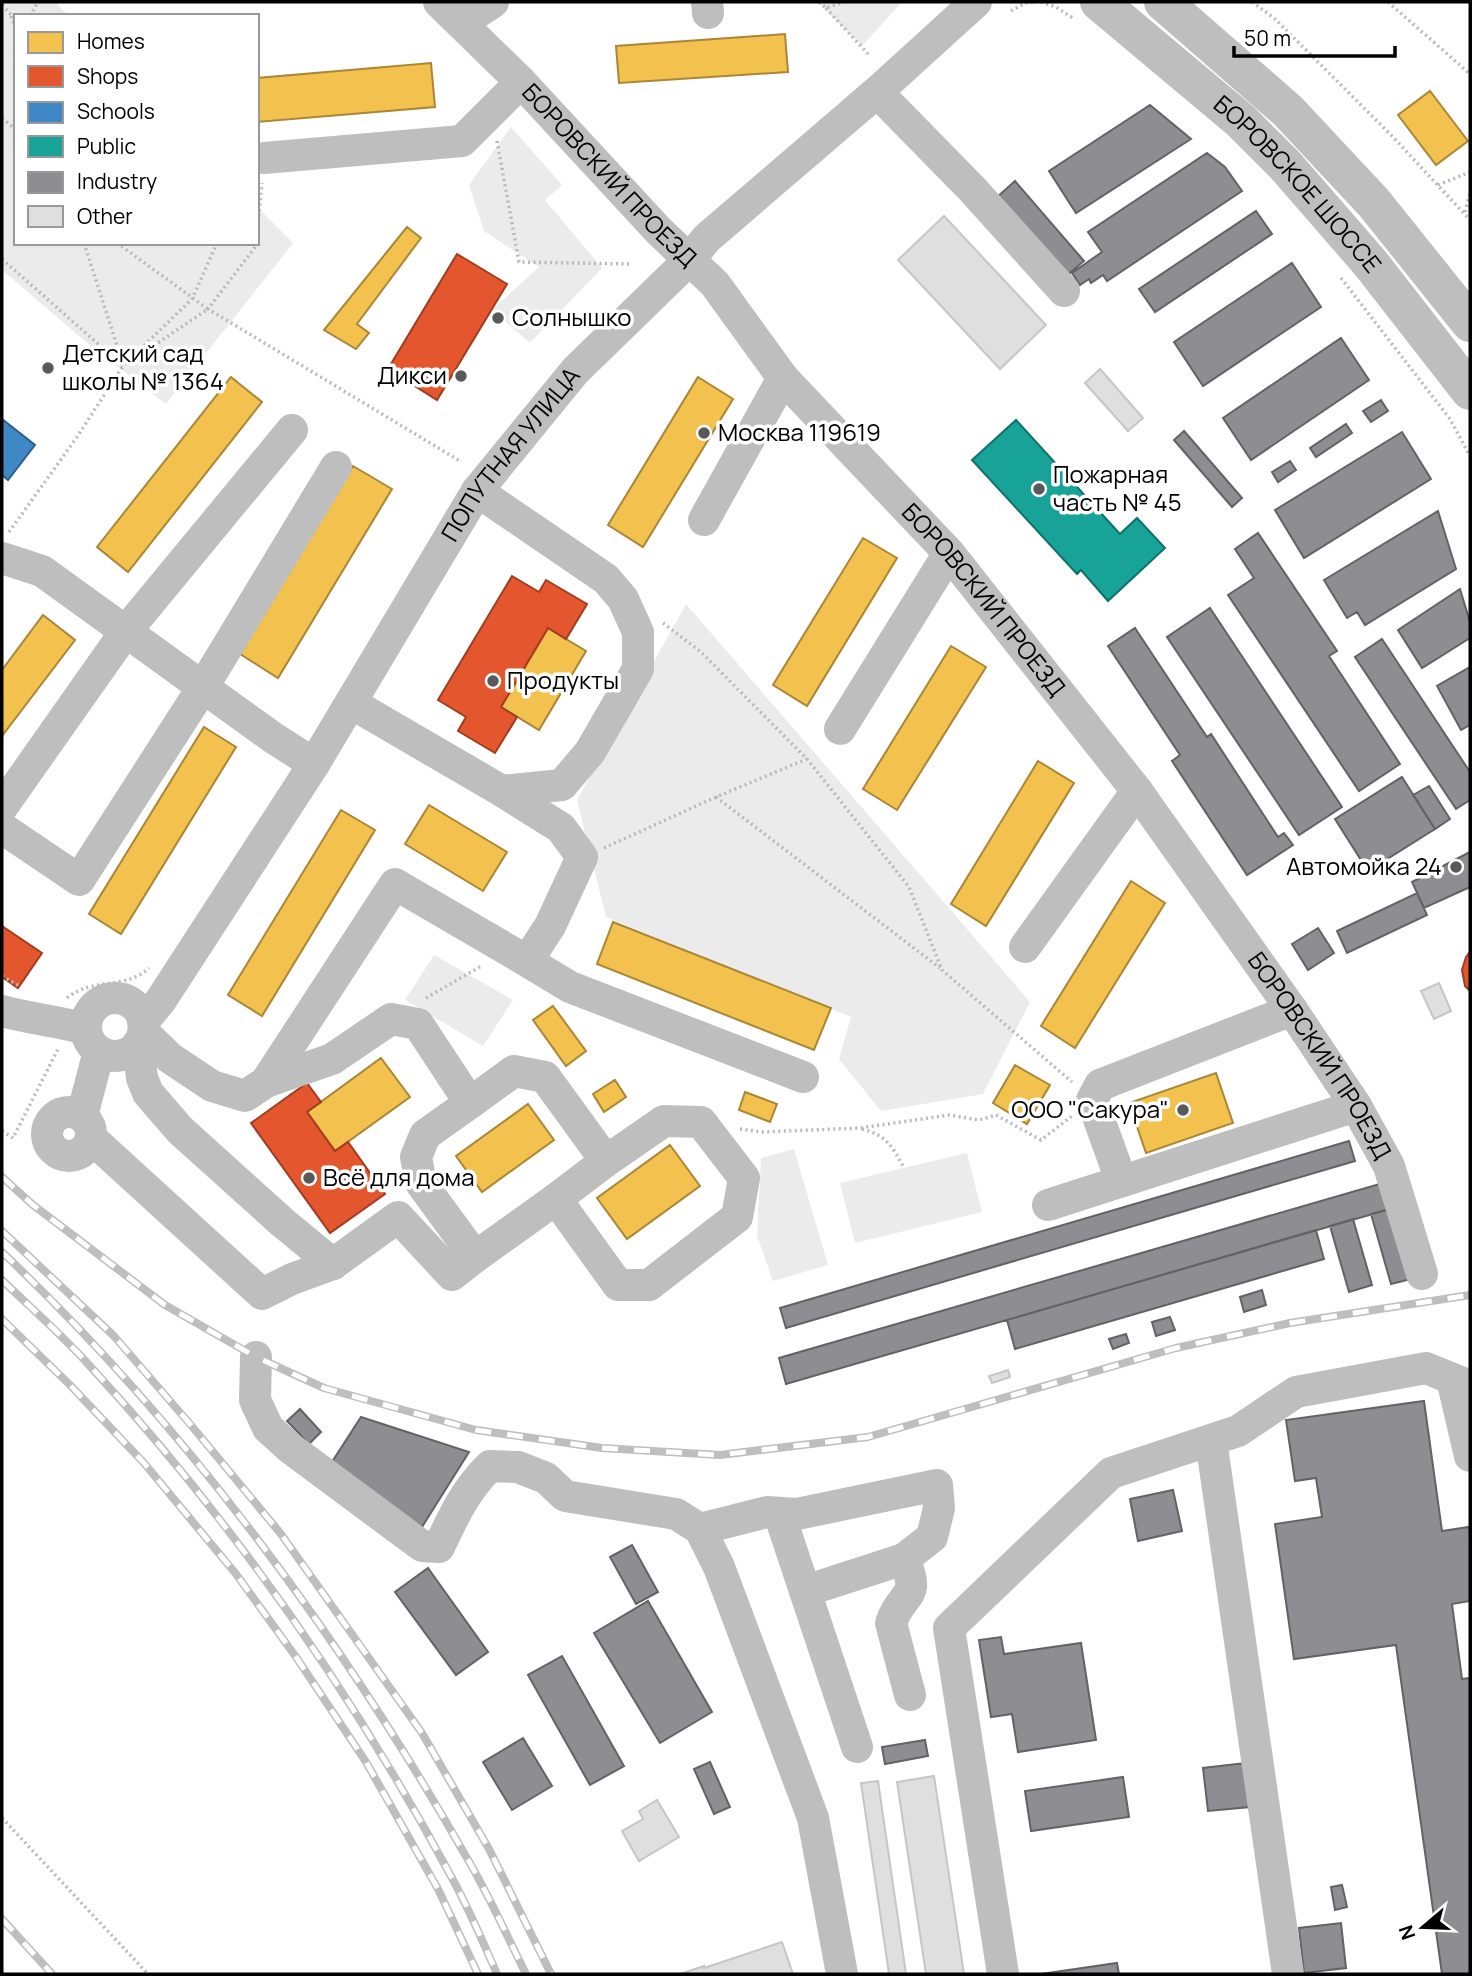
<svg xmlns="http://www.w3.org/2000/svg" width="1472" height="1976" font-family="Manrope,sans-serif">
	<rect width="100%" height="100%" fill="#fff"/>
	<!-- green -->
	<path fill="#ebebeb" d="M2,2h53l14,14h-53v227h241v-36l36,36 -127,161 -74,-57 -90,-77z
		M817,2h85l-40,44z
		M511,127l51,58 -17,15 57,68 -72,75 -38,-33 47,-43 -55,-36 -15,-46z
		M686,604l344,398 -47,92 -102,17 -42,-52 12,-42 -245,-100 -29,-117z
		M434,955l79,45 -30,46 -78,-46z
		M794,1149l34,116 -55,16 -16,-45 4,-78z
		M967,1153l15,59 -127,31 -15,-60z"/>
	<!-- homes -->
	<path fill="#f2c14e" stroke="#a98737" stroke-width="2" d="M785,34l3,38 -169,11 -3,-37z
		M431,63l4,44 -178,15v-44z
		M1430,91l38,50 -32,24 -38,-50z
		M407,227l14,11 -64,86 12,9 -13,16 -32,-19z
		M231,377l31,25 -134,170 -31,-25z
		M698,377l35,22 -90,148 -35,-22z
		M353,466l39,23 -114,189 -38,-24z
		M863,538l34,20 -90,148 -34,-21z
		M43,615l32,25 -73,96v-66z
		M548,628l38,23 -47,79 -38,-23z
		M951,646l35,21 -89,143 -34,-21z
		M204,727l32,20 -115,187 -32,-20z
		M1038,761l36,22 -88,143 -35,-22z
		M429,805l78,47 -24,39 -78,-47z
		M341,810l34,20 -113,186 -34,-21z
		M1131,881l34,22 -90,145 -34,-22z
		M613,922l218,86 -17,42 -217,-86z
		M553,1006l33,45 -20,15 -33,-46z
		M381,1058l29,39 -75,54 -28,-39z
		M1015,1065l35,20 -23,39 -34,-21z
		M1216,1073l17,50 -87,30 -17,-50z
		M615,1080l11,17 -22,15 -11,-18z
		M745,1092l32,12 -7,18 -31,-12z
		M528,1104l26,36 -72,52 -26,-36z
		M670,1145l30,41 -73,53 -30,-41z"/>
	<!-- shops -->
	<path fill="#e4572e" stroke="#a03d20" stroke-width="2" d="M457,254l50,30 -70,116 -49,-31z
		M512,576l27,16 7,-12 41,24 -21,35 -18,-11 -47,79 16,10 -22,36 -37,-22 8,-14 -28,-17z
		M2,926l40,27 -24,35 -16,-11z
		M1470,952v39l-5,-5 -3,-16 4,-13z
		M307,1083l14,19 -14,10 28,39 13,-9 37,52 -55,39 -79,-110z"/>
	<!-- schools -->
	<path fill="#3f88c5" stroke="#2c5f8a" stroke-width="2" d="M2,419l33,26 -27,35 -6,-5z"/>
	<!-- public -->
	<path fill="#17a398" stroke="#10726a" stroke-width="2" d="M1016,420l104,114 17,-16 28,30 -57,53 -27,-31 -4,4 -105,-114z"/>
	<!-- industry -->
	<path fill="#8d8d92" stroke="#636366" stroke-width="2" d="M1150,105l41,34 -115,74 -27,-42z
		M1207,153l18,14 17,24 -135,90 -4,-6 -12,8 -2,-4 -9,6 -8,-12 30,-21 -14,-20z
		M1015,181l69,80 -19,16 -69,-79z
		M1256,211l16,23 -117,78 -16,-23z
		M1292,263l29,44 -118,79 -29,-44z
		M1341,338l28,42 -118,80 -28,-42z
		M1381,400l7,11 -17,11 -8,-11z
		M1346,424l6,9 -36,24 -6,-9z
		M1184,431l58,67 -10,9 -58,-67z
		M1402,432l29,47 -127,79 -29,-48z
		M1290,461l6,9 -18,12 -6,-10z
		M1438,511l18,58 -91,56 -8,-13 -10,6 -23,-38z
		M1258,533l79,118 -8,5 71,108 -41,27 -131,-196 26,-17 -19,-29z
		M1460,589l10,33v16l-48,30 -24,-38z
		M1210,608l132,199 -43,28 -132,-198z
		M1135,628l72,109 4,-3 67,103 6,-4 9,12 -46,30 -75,-114 8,-6 -72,-109z
		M1382,639l88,133v28l-14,9 -101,-152z
		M1470,667v58l-9,5 -24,-44z
		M1402,777l33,52 -67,42 -33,-52z
		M1429,786l21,33 -15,10 -22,-34z
		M1470,852v35l-46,21 -12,-26z
		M1417,893l10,22 -80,38 -10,-22z
		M1318,928l16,25 -26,17 -16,-26z
		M1349,1141l6,20 -569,167 -6,-20z
		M1383,1183l7,26 -604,175 -7,-26z
		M1390,1209l21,70 -20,5 -20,-70z
		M1353,1219l19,66 -23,7 -19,-66z
		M1316,1230l8,29 -309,90 -8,-29z
		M1262,1290l4,15 -22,7 -4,-15z
		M1170,1317l5,13 -19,6 -4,-14z
		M1126,1334l3,9 -16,6 -4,-10z
		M1424,1401l18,130 27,-4 1,11v63l-18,3 10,75 8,-1v296h-28l-46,-329 -102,14 -19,-135 47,-7 -6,-39 -21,3 -9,-61z
		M300,1409l21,23 -12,12 -22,-23z
		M361,1417l108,35 -47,75 -92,-62z
		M1173,1490l9,41 -44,10 -8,-42z
		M632,1545l26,47 -22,12 -26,-47z
		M428,1568l60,84 -32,23 -61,-83z
		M648,1601l64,111 -52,31 -66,-110z
		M1001,1637l3,17 77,-11 15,97 -78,12 -6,-38 -21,3 -12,-77z
		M562,1656l62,110 -34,19 -62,-110z
		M523,1738l29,48 -40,24 -29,-48z
		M925,1740l3,16 -43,8 -3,-17z
		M710,1762l20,45 -16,7 -20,-45z
		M1245,1763l5,44 -42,4 -5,-43z
		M1123,1777l6,40 -98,14 -6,-40z
		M1342,1885l5,22 -12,3 -4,-23z
		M1341,1923l5,45 -42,5 -5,-45z
		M1117,1963l2,11h-78z"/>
	<!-- building -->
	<path fill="#dfdfdf" stroke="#c6c6c6" stroke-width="2" d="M944,216l102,109 -46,44 -102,-109z
		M1100,369l43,49 -15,13 -43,-48z
		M1439,983l12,28 -17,8 -13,-28z
		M1008,1370l2,7 -18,6 -3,-7z
		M934,1776l30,198h-38l-29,-192z
		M878,1781l28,193h-17l-28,-191z
		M657,1800l22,37 -40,24 -17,-30 21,-12 -4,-8z
		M782,1942l11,32h-113l24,-8v2z"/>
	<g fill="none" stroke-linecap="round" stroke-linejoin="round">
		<!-- path -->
		<path stroke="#b9b9b9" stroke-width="3.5" stroke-dasharray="2 3.5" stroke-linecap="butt" d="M819,2l7,6 18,-6
			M1041,2l15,5 17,11
			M1252,2l22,16 120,120 76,82
			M1388,2l82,72
			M2,5l14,15
			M826,8l43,47
			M1011,11l14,-8 11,-1
			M11,16l5,14
			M30,16l8,-14
			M2,118l14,12
			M497,141l22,121 110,2
			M1438,185l32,-13
			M1465,212l5,-19
			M257,233l5,-50
			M84,243l39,121
			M117,243l91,66 -77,52
			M253,243l3,3 -48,63 252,152
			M2,259l121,107
			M1341,278l109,141 20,37
			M9,532l68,-95 46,-71 69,-67 25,-56
			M663,623l38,29 106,107 102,128 33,83 130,112
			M716,797l224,171
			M604,848l112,-51 91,-38
			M2,976l19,11
			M67,998c25,-21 59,-8 82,-30
			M426,998l57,-33
			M740,1129l21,3 99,-4 89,-13 30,5 17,-5 45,25 31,-24
			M862,1129c24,6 31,18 42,39
			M2,1131l11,7 45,-89
			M2,1818l146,156"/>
		<!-- minor -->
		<g stroke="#bebebe" stroke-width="32">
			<path id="s1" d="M439,2l82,80 138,149 56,53 68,94 166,175 188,238 155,219 64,96 33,60 33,108"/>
			<path d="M707,2l1,11"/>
			<path d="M461,23l32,-21"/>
			<path d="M877,92l96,98 91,101"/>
			<path d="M264,158l198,-17 59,-59"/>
			<path d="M477,491l129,88 17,20 15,33v37l-48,83 -28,33 -60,6"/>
			<path d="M704,520l79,-142"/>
			<path d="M2,558l40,13 230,166 42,27"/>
			<path d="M840,729l109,-176"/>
			<path d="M2,807l124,-176 166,-201"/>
			<path d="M2,828l77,52 124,-193 133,-220"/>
			<path d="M1025,947l112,-156"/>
			<path d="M527,961l43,26 233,90"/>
			<circle cx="115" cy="1027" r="29"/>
			<path d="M2,1011c28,8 56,10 84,18"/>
			<path id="s2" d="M143,1022l18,-22 153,-236 163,-273 98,-120 114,-111 18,-22 170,-146 99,-90"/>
			<path d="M143,1032l27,26 42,28 33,10 21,-14 129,-198 132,77 23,-35 32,-69 -21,-29 -59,-37 -151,-88"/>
			<path d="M138,1044l4,34 6,15 32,37 102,92 51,42"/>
			<path d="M266,1082l66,-23 59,-40 27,5 52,79 44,-32 31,6 61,84 58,-40 37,1 43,56 -7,39 -88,68h-31l-62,-86 50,-38"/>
			<path d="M470,1103l-45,32 -9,22 5,26 54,74 81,-58"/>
			<circle cx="69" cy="1134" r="22"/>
			<path d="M82,1116l17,-65"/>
			<path d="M92,1139l170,155 30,-15 41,-15 65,-47 54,58 23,-18"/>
			<path d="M1121,1180l-29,-80 8,-15 192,-75"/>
			<path d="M1048,1205l308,-99"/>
			<path d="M256,1357l-1,43 13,28 22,20 132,98 17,1c14,-30 27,-58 51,-81l28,1 28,11 19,18 111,18 24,15 19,38 94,251 29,156"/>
			<path d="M1452,1379l18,77"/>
			<path d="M1211,1440l77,534"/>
			<path d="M779,1513l78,234"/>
			<path d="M700,1529l67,-17 30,2 140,-29 2,23 -7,29 -28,22"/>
			<path d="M805,1591l99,-32c18,41 -2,31 -13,64l19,72"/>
			<path d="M1003,1974l-54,-346 162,-155 127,-42 58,-39 130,-24 44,18"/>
		</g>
		<!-- major -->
		<g stroke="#bebebe" stroke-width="38">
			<path id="s3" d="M1099,2l142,119 44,44 86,99 99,127"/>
			<path d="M1163,2l125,109 86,92 96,120"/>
		</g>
		<!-- rail casing -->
		<g stroke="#bebebe" stroke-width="8">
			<path id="rail" d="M2,1177l31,28 132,100 91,52 68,31 152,42 126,18 118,7 148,-18 308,-89 114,-25 180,-28
				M2,1231l111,104 77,89 91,110 141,199 67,116 62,125
				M2,1252c186,176 343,391 469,613 20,35 37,73 55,109
				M2,1280c29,28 60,55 87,85 142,154 264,329 363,513 17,31 31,64 45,96
				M2,1319l68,66 74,78 92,111 60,83 70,105 72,127 40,85
				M2,1919l50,55"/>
		</g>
		<!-- rail -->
		<use href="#rail" stroke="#fff" stroke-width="5" stroke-dasharray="16" stroke-linecap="butt"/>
	</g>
	<!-- markers -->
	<g fill="#595959" stroke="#fff" stroke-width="2.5">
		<circle cx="498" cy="318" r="7"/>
		<circle cx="48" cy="368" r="7"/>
		<circle cx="461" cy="376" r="7"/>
		<circle cx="704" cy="433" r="7"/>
		<circle cx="1039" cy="489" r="7"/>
		<circle cx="493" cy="681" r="7"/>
		<circle cx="1456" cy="867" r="7"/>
		<circle cx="1183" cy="1110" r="7"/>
		<circle cx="309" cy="1178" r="7"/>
	</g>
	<g text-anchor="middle" stroke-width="7" stroke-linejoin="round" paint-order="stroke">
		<!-- street labels -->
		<g font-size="24" fill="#000" stroke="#fff">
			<text dy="8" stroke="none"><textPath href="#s1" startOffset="243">БОРОВСКИЙ ПРОЕЗД</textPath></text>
			<text dy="8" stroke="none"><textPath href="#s3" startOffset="270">БОРОВСКОЕ ШОССЕ</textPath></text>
			<text dy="8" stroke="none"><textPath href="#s2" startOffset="677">ПОПУТНАЯ УЛИЦА</textPath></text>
			<text dy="8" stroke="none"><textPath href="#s1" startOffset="810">БОРОВСКИЙ ПРОЕЗД</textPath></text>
			<text dy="8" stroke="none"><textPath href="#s1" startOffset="1377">БОРОВСКИЙ ПРОЕЗД</textPath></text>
		</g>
		<!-- poi labels -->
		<g font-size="24" fill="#000" stroke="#fff" text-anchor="start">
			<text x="512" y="326">Солнышко</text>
			<text x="62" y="362">Детский сад<tspan x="62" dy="28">школы № 1364</tspan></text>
			<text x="447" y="384" text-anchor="end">Дикси</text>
			<text x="718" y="441">Москва 119619</text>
			<text x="1053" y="483">Пожарная<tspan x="1053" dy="28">часть № 45</tspan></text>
			<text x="507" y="689">Продукты</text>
			<text x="1442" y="875" text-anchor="end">Автомойка 24</text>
			<text x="1169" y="1118" text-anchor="end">ООО "Сакура"</text>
			<text x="323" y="1186">Всё для дома</text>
		</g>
	</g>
	<!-- border -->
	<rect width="1472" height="1976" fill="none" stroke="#000000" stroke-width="7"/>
	<!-- legend -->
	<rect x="14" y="14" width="245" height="231" fill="#ffffff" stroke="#999999" stroke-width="2"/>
	<rect x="28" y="32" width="35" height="21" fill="#f2c14e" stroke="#999999" stroke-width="2"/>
	<text x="77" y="49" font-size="21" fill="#000000">Homes</text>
	<rect x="28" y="66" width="35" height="21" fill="#e4572e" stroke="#999999" stroke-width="2"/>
	<text x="77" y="84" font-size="21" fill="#000000">Shops</text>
	<rect x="28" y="102" width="35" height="21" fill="#3f88c5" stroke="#999999" stroke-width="2"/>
	<text x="77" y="119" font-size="21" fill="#000000">Schools</text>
	<rect x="28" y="136" width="35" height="21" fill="#17a398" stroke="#999999" stroke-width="2"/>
	<text x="77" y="154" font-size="21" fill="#000000">Public</text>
	<rect x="28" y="172" width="35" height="21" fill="#8d8d92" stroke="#999999" stroke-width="2"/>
	<text x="77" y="189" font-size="21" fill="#000000">Industry</text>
	<rect x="28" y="206" width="35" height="21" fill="#dfdfdf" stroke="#999999" stroke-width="2"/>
	<text x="77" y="224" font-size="21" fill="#000000">Other</text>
	<!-- north arrow -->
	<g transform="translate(1423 1927) rotate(251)" stroke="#ffffff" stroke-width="5" paint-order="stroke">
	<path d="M0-5L12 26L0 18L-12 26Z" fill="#000000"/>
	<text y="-10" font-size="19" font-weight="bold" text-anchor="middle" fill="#000000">N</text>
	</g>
	<!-- scale -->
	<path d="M1234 46v10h161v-10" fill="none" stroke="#000000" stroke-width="3.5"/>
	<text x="1244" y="46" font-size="21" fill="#000000" stroke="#ffffff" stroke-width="5" paint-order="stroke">50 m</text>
</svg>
